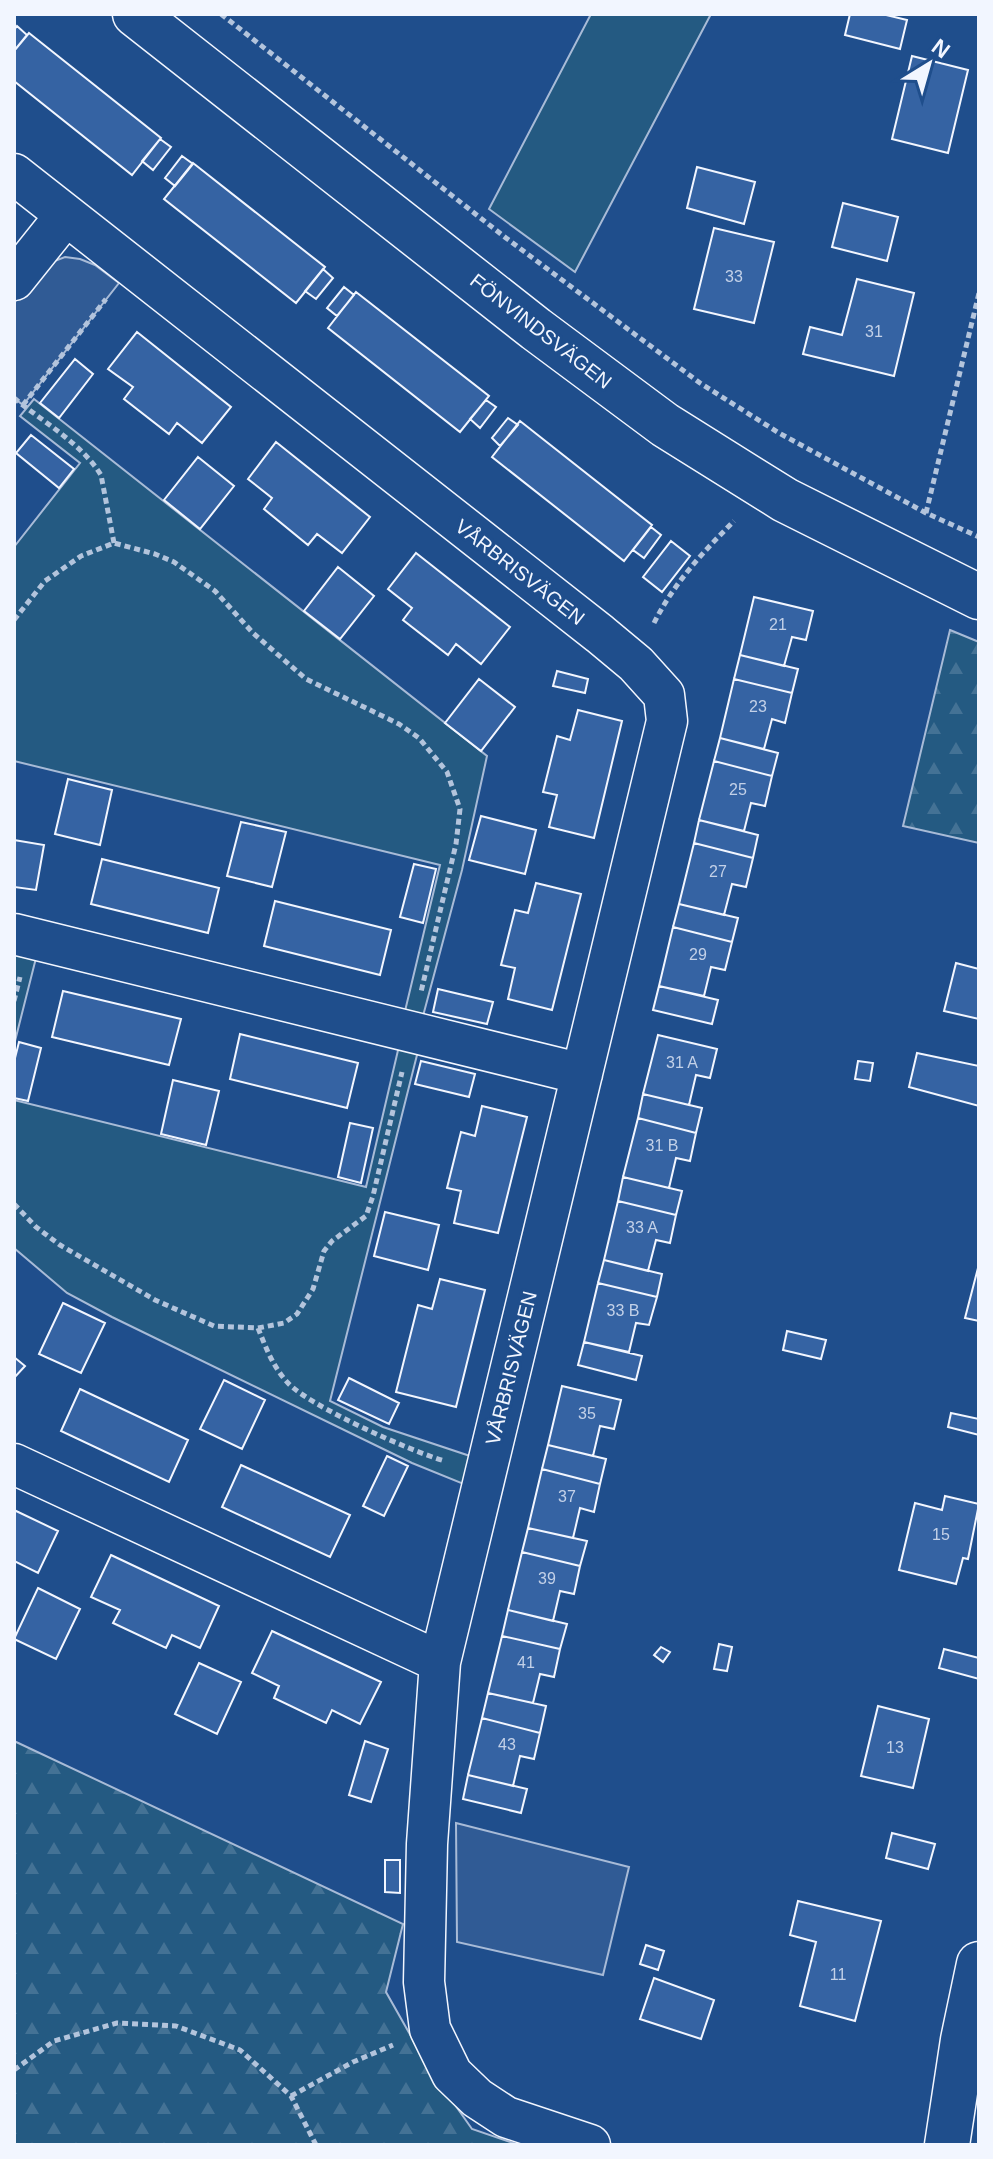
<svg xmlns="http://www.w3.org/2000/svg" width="993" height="2159" font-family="Arial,sans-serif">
	<defs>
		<pattern id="forest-firs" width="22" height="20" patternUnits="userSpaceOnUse" patternTransform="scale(2)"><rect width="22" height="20" fill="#245a82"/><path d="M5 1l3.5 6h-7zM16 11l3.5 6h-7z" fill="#447295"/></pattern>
	</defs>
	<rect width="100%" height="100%" fill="#1f4e8c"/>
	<!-- grass -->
	<path fill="#245a82" stroke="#a8bbd7" stroke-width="2" d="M591,14h120l-136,258 -86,-63z
		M34,399l453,357 -25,114 -39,146 -18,-5 35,-146 -426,-104v-214l66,-84 -60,-47z
		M14,952l22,6 -22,87z
		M399,1046l19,5 -88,350 53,26 90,30 -7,28 -54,-22 -300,-146 -45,-24 -53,-45v-148l352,87z"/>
	<!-- forest -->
	<path fill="url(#forest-firs)" stroke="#a8bbd7" stroke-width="2" d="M950,630l29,12v201l-76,-17z
		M14,1741l389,183 -17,68 43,76 43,61 47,16h-505z"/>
	<!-- parking -->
	<path fill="#305b95" stroke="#a8bbd7" stroke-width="2" d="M65,257l15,2 15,6 24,18 -96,122 -9,-7v-95l30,-38z
		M456,1823l173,44 -26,108 -146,-33z"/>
	<!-- building -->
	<path fill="#3563a3" stroke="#f2f6ff" stroke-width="2" d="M850,14h32l25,6 -7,29 -55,-14z
		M17,26l10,9 -13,16v-21z
		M29,33l132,105 -29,37 -118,-94v-30z
		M912,56l56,14 -20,83 -56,-14z
		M160,139l11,8 -18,23 -11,-9z
		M182,156l11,8 -18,22 -10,-8z
		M193,163l132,104 -29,36 -132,-104z
		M697,167l58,15 -11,42 -57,-16z
		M843,203l55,14 -11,44 -55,-14z
		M714,228l60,14 -20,81 -60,-14z
		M323,269l10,9 -17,21 -11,-8z
		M857,279l57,14 -20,83 -91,-22 7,-27 32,8z
		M344,287l10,8 -17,21 -10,-8z
		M356,292l133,104 -29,36 -132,-104z
		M137,332l94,75 -29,36 -25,-20 -8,11 -45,-35 9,-12 -25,-18z
		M75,359l18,15 -34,44 -19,-15z
		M486,400l10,7 -16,21 -10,-9z
		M508,418l10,7 -18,21 -8,-8z
		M520,421l132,104 -28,36 -132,-104z
		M31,435l43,34 -15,19 -43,-35z
		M276,442l94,75 -28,36 -25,-19 -9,11 -44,-36 8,-11 -24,-19z
		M198,457l36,29 -34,43 -36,-29z
		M651,527l10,8 -17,23 -11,-8z
		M671,541l19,15 -28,36 -19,-15z
		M416,553l94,74 -29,37 -25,-20 -8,11 -45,-35 9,-12 -24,-19z
		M338,567l36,29 -34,43 -36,-28z
		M754,597l59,14 -7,29 -14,-3 -8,29 -44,-11z
		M740,655l58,14 -6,24 -58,-14z
		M557,671l31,8 -3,14 -32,-7z
		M479,679l36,28 -34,44 -36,-28z
		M734,679l58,14 -7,30 -13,-4 -8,30 -44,-11z
		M578,710l44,11 -28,117 -45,-11 8,-32 -14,-3 14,-56 13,4z
		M720,738l58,15 -6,23 -58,-15z
		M714,761l58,15 -7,30 -14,-3 -7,28 -45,-11z
		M68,779l44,11 -12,55 -45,-11z
		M481,816l55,14 -11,44 -56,-14z
		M699,820l59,15 -5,23 -59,-15z
		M241,822l45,10 -14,55 -45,-11z
		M14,840l30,5 -8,45 -22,-3z
		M694,843l59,15 -7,29 -14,-3 -8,31 -45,-11z
		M102,859l117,29 -11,45 -117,-29z
		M414,864l22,5 -13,54 -23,-6z
		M536,883l45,11 -29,116 -44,-11 7,-31 -14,-3 14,-55 13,3z
		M275,901l116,29 -11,45 -116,-29z
		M679,904l59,14 -6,24 -59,-15z
		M673,927l59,15 -7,28 -14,-3 -7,29 -45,-10z
		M956,963l23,6v50l-35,-8z
		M659,986l59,14 -6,24 -59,-14z
		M438,989l55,13 -6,22 -54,-12z
		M63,991l118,28 -12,46 -117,-28z
		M240,1034l118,29 -11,45 -117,-29z
		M658,1035l59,14 -7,29 -14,-3 -7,30 -46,-11z
		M19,1042l22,6 -13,53 -14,-3v-36z
		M917,1053l62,13v40l-70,-19z
		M421,1061l54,13 -6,23 -54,-13z
		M858,1061l15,2 -3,18 -15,-2z
		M173,1080l46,11 -13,54 -45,-11z
		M643,1094l59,14 -6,25 -58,-15z
		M482,1106l45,11 -29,116 -44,-10 7,-32 -14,-3 14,-56 14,4z
		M638,1118l58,15 -6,28 -14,-3 -7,30 -46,-11z
		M350,1123l23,5 -12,55 -23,-6z
		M623,1177l59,14 -6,24 -58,-14z
		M618,1201l58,14 -6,28 -14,-3 -8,31 -44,-11z
		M385,1212l54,13 -11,45 -54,-14z
		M604,1260l58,14 -5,23 -59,-14z
		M978,1268h1v53l-14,-3z
		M440,1279l45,11 -29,117 -60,-15 22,-87 14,4z
		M598,1283l59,14 -8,28 -13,-2 -7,29 -45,-10z
		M63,1303l42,20 -24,50 -42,-19z
		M787,1331l39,9 -5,19 -38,-9z
		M584,1342l58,14 -6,24 -58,-15z
		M14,1357l11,9 -11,12z
		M349,1378l50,25 -10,21 -51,-24z
		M224,1380l41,20 -23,49 -42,-20z
		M562,1386l59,14 -7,29 -14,-3 -7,30 -45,-11z
		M80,1389l108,51 -19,42 -108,-51z
		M951,1413l28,6v16l-31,-8z
		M548,1445l58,14 -6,25 -58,-15z
		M387,1456l21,10 -24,50 -21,-10z
		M241,1465l109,50 -20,42 -108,-50z
		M542,1469l58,15 -6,28 -14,-4 -7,30 -45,-10z
		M945,1496l34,8 -11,55 -5,-1 -7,26 -57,-14 16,-67 27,7z
		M14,1510l44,21 -20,42 -24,-12z
		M528,1528l59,13 -7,25 -58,-14z
		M522,1552l58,14 -6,28 -14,-3 -7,30 -45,-11z
		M111,1555l108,51 -19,42 -28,-13 -6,13 -53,-25 7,-13 -29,-13z
		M38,1588l42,21 -24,50 -42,-20z
		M508,1610l59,14 -7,25 -58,-13z
		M272,1631l109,51 -21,42 -28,-14 -6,13 -52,-25 5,-12 -27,-13z
		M502,1636l58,13 -6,28 -14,-3 -7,29 -45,-10z
		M719,1644l13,3 -5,24 -13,-2z
		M661,1647l9,5 -7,10 -9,-7z
		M944,1649l35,9v21l-40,-11z
		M199,1663l42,19 -24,52 -42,-20z
		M488,1693l58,13 -6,27 -58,-15z
		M878,1706l51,13 -16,69 -52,-12z
		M482,1718l58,15 -6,26 -14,-3 -7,30 -45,-11z
		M365,1741l23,8 -17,53 -22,-7z
		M468,1775l59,14 -6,24 -58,-14z
		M892,1833l43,11 -7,25 -42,-11z
		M385,1860h15v33l-15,-1z
		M798,1901l83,20 -26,100 -55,-15 16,-64 -26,-7z
		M646,1945l18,6 -6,19 -18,-6z
		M654,1978l60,22 -13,39 -61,-20z"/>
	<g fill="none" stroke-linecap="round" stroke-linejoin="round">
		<!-- street casing -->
		<g stroke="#f2f6ff" stroke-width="43">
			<path id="street" d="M14,174l586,460 36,30 28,31 3,26 -227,941 -13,182 -3,138 6,47 22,45 25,24 29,19 84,28
				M14,280l52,-65
				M14,934l568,140
				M14,1464l426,198"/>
		</g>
		<!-- secondary casing -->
		<g stroke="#f2f6ff" stroke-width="47">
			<path id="secondary" d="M135,14l401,315 129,96 120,75 194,97
				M947,2145l16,-105 16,-76"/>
		</g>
		<!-- path -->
		<path stroke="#b3c4dc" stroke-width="5" stroke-dasharray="6 4" stroke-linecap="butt" d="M221,14l285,224 194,145 79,50 147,80 53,24
			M14,398c29,24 67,45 87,77l13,68
			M23,405l83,-106
			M926,513l53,-220
			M14,620l31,-39 36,-25 33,-13 41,11 19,8 41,29 38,42 53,46 93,45 20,14 28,34 13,37 -4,35 -35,148
			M654,623c20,-40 49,-71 80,-102
			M14,1001l6,-24
			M14,1204l22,23 24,18 95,55 59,26 44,2c8,20 15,39 30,55 21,23 124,69 157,78
			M258,1328l26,-5 13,-9 16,-25 11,-38 8,-10 34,-25 7,-20 29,-124
			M14,2070l40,-29 63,-18 59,3 64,24 51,46 25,49
			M291,2096l62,-34 40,-17"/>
		<!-- street -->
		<use href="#street" stroke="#1f4e8c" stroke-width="40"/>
		<!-- secondary -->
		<use href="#secondary" stroke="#1f4e8c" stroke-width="44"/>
	</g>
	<g text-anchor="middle" stroke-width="6" stroke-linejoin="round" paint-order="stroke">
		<!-- number labels -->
		<g font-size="16" fill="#c3d1e8">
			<text x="734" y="282">33</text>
			<text x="874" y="337">31</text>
			<text x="778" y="630">21</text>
			<text x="758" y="712">23</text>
			<text x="738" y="795">25</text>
			<text x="718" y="877">27</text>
			<text x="698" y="960">29</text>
			<text x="682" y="1068">31 A</text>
			<text x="662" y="1151">31 B</text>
			<text x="642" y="1233">33 A</text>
			<text x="623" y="1316">33 B</text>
			<text x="587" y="1419">35</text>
			<text x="567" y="1502">37</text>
			<text x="941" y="1540">15</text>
			<text x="547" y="1584">39</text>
			<text x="526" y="1668">41</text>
			<text x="507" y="1750">43</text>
			<text x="895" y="1753">13</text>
			<text x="838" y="1980">11</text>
		</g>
		<!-- street labels -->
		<g font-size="20" fill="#f2f6ff" stroke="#1f4e8c">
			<text transform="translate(541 331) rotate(38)" y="7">FÖNVINDSVÄGEN</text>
			<text transform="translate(520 572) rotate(38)" y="7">VÅRBRISVÄGEN</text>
			<text transform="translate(511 1368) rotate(-76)" y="7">VÅRBRISVÄGEN</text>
		</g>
	</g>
	<!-- border -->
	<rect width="993" height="2159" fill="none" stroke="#f2f6ff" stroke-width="32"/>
	<!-- north arrow -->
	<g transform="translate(929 64) rotate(37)" stroke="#1f4e8c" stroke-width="6" paint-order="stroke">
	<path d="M0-6L14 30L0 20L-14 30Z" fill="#f2f6ff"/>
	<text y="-12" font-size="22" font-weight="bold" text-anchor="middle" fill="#f2f6ff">N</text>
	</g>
</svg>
